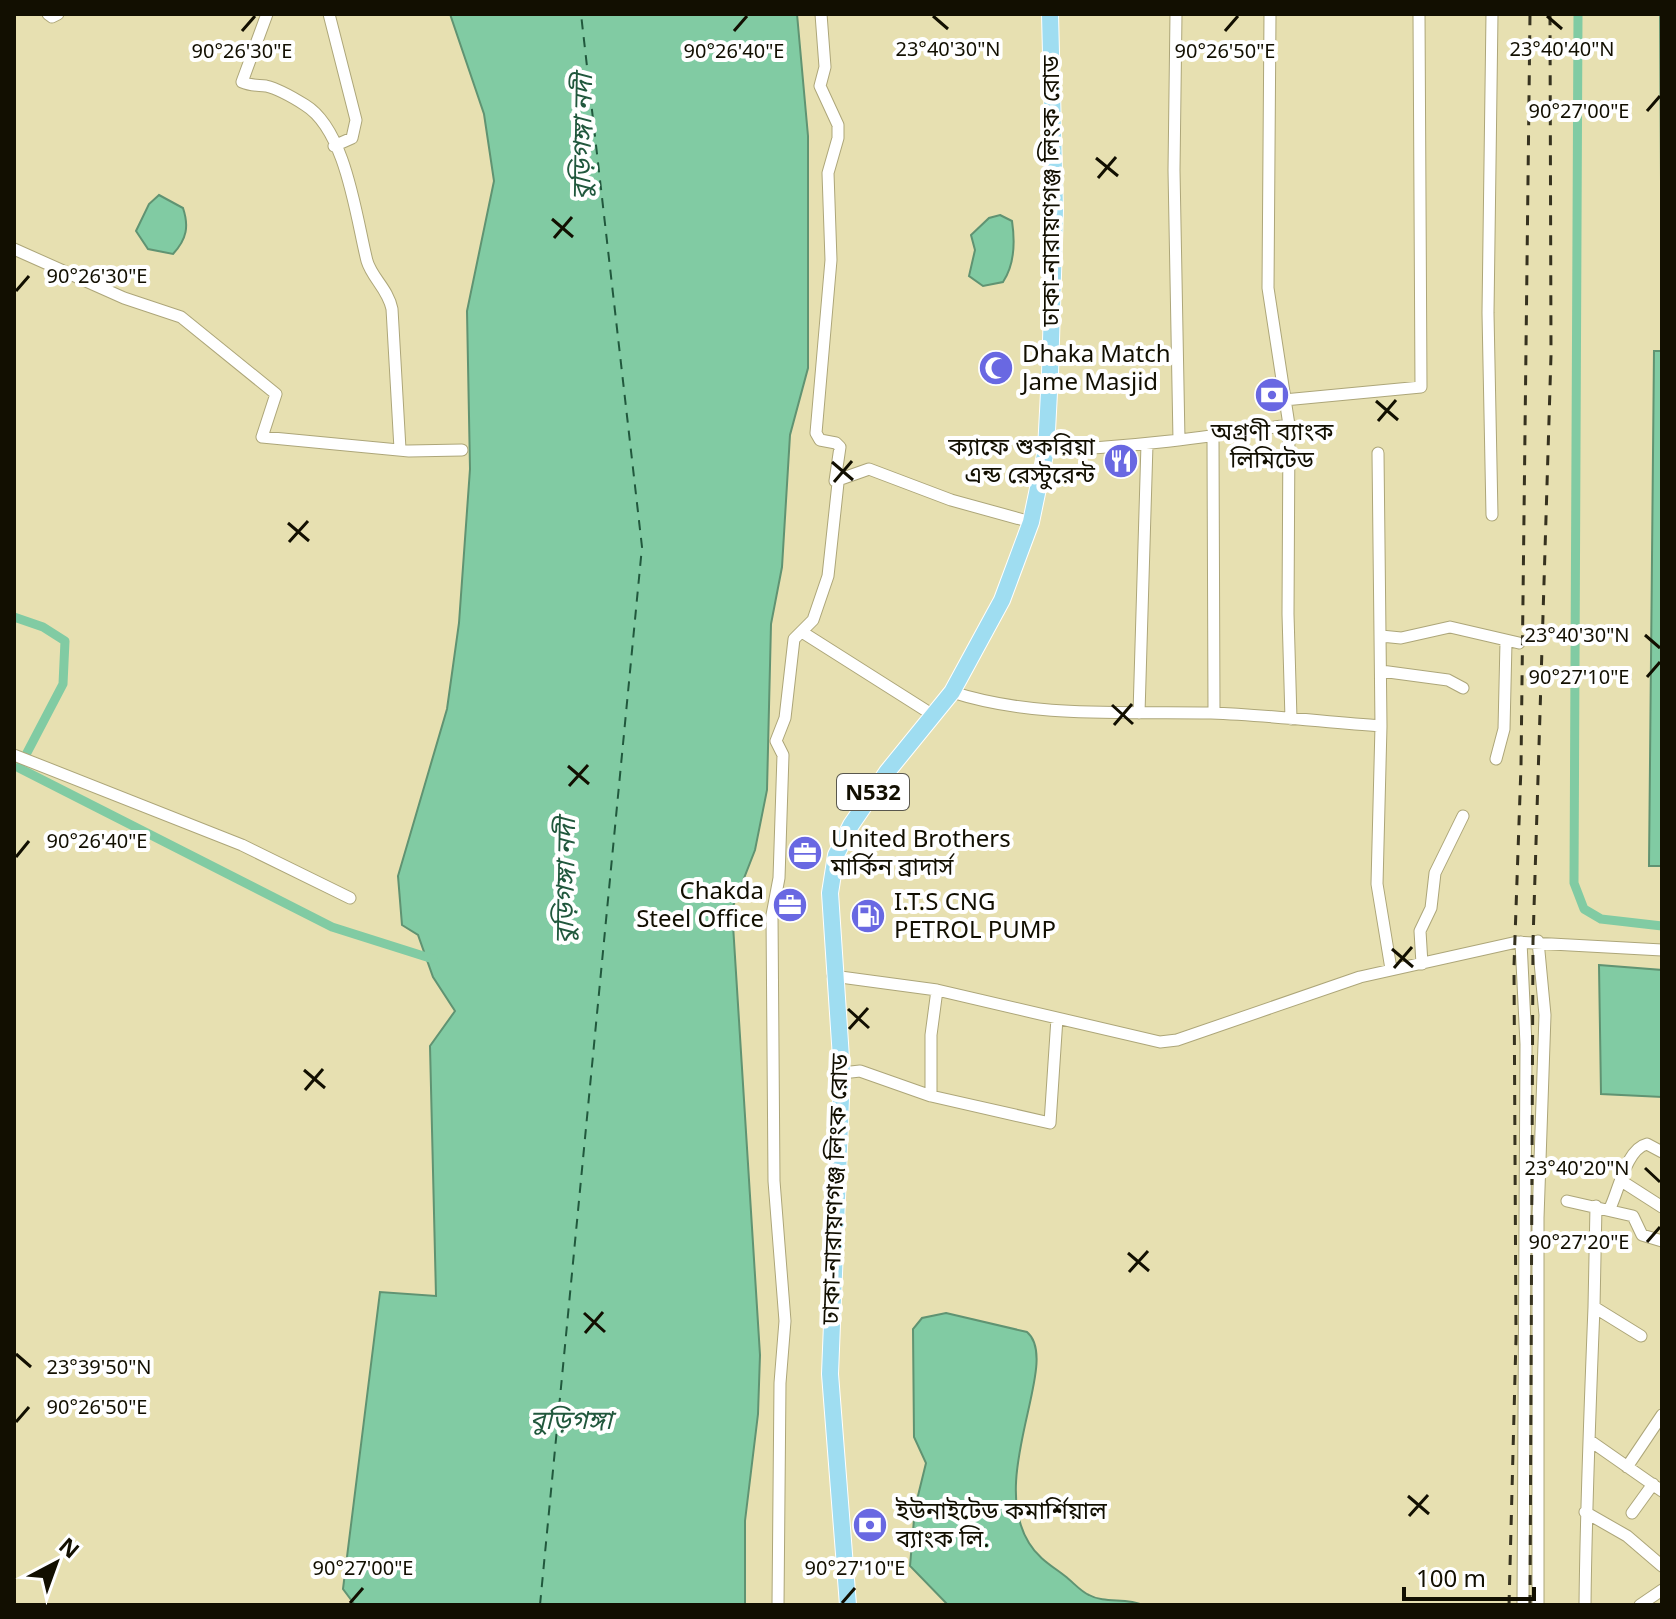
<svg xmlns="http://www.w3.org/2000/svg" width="1676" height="1619" font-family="'Noto Sans','Noto Sans Bengali',sans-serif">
	<rect width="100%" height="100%" fill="#e7e0b1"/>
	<!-- water -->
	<path fill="#81cba3" stroke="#609372" stroke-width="2" d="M450,14h347l11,122v232l-18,67 -8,132 -11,57 -4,166 -12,60 -23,59 28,446 -2,59 -13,107v84h-390l-12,-16 37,-297 56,4 -6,-250 25,-35 -22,-34 -15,-42 -16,-10 -4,-49 49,-167 12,-86 11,-154 -3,-158 27,-130 -10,-67z
		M1660,14h2v332z
		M159,195l24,13c6,18 4,31 -10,46l-25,-5 -12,-18 13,-27z
		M1000,215l12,6c3,20 3,43 -9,61l-20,4 -14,-10 6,-26 -4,-15 18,-17z
		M1654,351h8v515h-13z
		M1599,965l63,5v127l-61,-3z
		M946,1313l81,19c35,29 -40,144 2,211 9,15 23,23 36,33 8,6 15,15 24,19 16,9 37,2 54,10h-195l-38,-39 5,-58 11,-45 -12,-26 -1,-108 9,-11z"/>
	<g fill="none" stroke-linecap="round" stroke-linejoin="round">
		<!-- canal -->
		<path stroke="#81cba3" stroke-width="9" d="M1578,14l-4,869 10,26 17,10 61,7
			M14,617l29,10 22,14 -2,43 -44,84 313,159 101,32"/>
		<!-- ferry -->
		<path stroke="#21583d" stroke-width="2" stroke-dasharray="10 8" stroke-linecap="butt" d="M540,1605l102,-1058 -61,-533"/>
		<!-- minor casing -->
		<g stroke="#ada679" stroke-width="13">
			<path id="minor" d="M48,14l4,3 6,-3
				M267,14l-25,68c9,4 16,3 24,4 13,3 28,12 39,19 41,25 51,112 62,156 5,17 21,28 25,48l8,140
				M329,14l27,106 -4,18 -18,8
				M821,14l4,53 -5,19 18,39v13l-10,35 3,87 -15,173 4,7 16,3 4,4 -5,34 34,-12 82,31 80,22
				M1176,14l-2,156 5,270
				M1270,14l-2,274 21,137 -1,189 3,105
				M1492,14l-4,299 4,202
				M14,249l110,49 57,19 95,77 -14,43 147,14 53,-1
				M1284,400l137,-13 -2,-373
				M1213,439l1,274
				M1046,450c82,-2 162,-13 243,-25
				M1378,453l3,273 -4,158 14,85
				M802,632l131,83
				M1381,636l20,2 49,-11 69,16
				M1381,671l67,9 15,8
				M952,692c84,27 172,19 259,21 57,2 114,9 170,13
				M1139,713l8,-269
				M14,755l228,90 108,53
				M1496,759l8,-30 2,-87
				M1521,942l5,102 -3,561
				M1422,964l-2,-33 11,-23 4,-35 28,-57
				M833,976l104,14 223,52 17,-2 183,-63 157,-35 145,8
				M842,1073l18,-2 71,25 119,27 7,-105
				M931,1096v-61l6,-45
				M1623,1182l39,25
				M1567,1201l66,15 9,19 20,6
				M1596,1206l-2,101 47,29
				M1610,1208c9,-18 16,-59 37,-64l15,8
				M1589,1440l73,51
				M1627,1467l35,-52
				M1585,1512l42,24 35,30
				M1632,1513l21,-29
				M778,1605l2,-222 5,-62 -11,-140 -2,-266 7,-37 4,-123 -7,-14 9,-23 9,-79 19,-19 15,-44 10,-93
				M1538,1605v-387l7,-203 -7,-74
				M1585,1605c1,-100 5,-199 9,-298
				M1640,1605l22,-15"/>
		</g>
		<!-- highway casing -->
		<g stroke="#fff" stroke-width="18">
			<path id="highway" d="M848,1605l-18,-231 12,-301 -12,-180 6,-38 15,-30 36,-53 65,-80 50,-92 29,-78 15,-72 4,-77 5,-163 -5,-196"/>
		</g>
		<!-- minor -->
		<use href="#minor" stroke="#fff" stroke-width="11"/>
		<!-- highway -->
		<use href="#highway" stroke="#9fddf1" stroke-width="16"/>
		<!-- rail -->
		<path stroke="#36321f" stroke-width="3" stroke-dasharray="10 10" stroke-linecap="butt" d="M1509,1605l7,-267 -2,-372 7,-200 9,-752
			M1530,1605l3,-664 18,-586 -1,-341"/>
	</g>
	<!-- ticks -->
	<path fill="none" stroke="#120f01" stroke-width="3" d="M933,16l15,13M1547,16l15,13M242,31l13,-15M734,31l13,-15M1225,31l13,-15M1647,111l13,-15M1096,158l22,18M1098,178l18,-21M552,219l21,18M554,238l18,-21M16,291l13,-15M1376,401l22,19M1378,421l18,-21M832,462l21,18M834,482l18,-21M288,523l21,18M289,542l19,-21M1645,635l15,13M1647,677l13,-15M1112,705l21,19M1114,725l18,-21M568,766l21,18M569,786l19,-21M16,857l13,-16M1392,949l21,18M1394,968l18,-21M848,1009l21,19M849,1029l19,-21M304,1070l21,18M305,1090l18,-21M1645,1168l15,14M1647,1242l13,-15M1128,1253l21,18M1129,1272l19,-21M584,1313l21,19M585,1333l18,-21M16,1354l15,13M16,1422l13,-15M1408,1496l21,18M1409,1516l19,-21M350,1603l13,-15M842,1603l13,-15"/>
	<!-- icons -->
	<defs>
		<g id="mosque-disc" transform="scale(1.8)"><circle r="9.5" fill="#6968e2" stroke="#fff"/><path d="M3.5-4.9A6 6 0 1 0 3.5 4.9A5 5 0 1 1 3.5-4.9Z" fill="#fff"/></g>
		<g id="bank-disc" transform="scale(1.8)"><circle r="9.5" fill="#6968e2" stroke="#fff"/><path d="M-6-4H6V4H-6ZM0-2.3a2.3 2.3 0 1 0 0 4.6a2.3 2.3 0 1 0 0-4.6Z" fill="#fff"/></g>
		<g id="restaurant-disc" transform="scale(1.8)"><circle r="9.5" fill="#6968e2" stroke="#fff"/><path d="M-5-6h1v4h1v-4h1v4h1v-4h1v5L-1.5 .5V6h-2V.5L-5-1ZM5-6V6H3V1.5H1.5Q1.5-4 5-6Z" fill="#fff"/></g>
		<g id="office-disc" transform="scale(1.8)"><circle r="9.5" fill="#6968e2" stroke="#fff"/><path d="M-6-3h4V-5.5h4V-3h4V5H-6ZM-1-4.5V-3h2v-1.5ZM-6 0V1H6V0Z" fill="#fff"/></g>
		<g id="fuel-disc" transform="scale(1.8)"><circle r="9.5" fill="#6968e2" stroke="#fff"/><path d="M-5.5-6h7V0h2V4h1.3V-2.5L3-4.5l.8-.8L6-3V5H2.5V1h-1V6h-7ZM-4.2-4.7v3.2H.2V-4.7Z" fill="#fff"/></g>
	</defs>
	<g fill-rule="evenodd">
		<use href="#mosque-disc" x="996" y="368"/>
		<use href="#bank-disc" x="1272" y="395"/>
		<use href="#restaurant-disc" x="1121" y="461"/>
		<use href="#office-disc" x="805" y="853"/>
		<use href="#office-disc" x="790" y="905"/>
		<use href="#fuel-disc" x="868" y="916"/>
		<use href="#bank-disc" x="870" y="1525"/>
	</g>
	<g text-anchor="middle" stroke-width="8" stroke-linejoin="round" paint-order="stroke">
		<!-- shield labels -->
		<rect fill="#fff" stroke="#59574d" stroke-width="2" x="837" y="774" width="72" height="36" rx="6"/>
		<g font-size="22" font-weight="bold" fill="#120f01">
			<text x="873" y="800">N532</text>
		</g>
		<!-- street labels -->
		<g font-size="24" fill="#120f01" stroke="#fff">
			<text transform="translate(1051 191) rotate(-90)" y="8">ঢাকা-নারায়ণগঞ্জ লিংক রোড</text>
			<text transform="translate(835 1189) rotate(-88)" y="8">ঢাকা-নারায়ণগঞ্জ লিংক রোড</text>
		</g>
		<!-- poi labels -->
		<g font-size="24" fill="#120f01" stroke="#fff" text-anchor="start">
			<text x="1022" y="362">Dhaka Match<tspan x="1022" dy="28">Jame Masjid</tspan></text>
			<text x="1272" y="440" text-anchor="middle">অগ্রণী ব্যাংক<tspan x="1272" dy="28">লিমিটেড</tspan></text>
			<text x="1095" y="455" text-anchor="end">ক্যাফে শুকরিয়া<tspan x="1095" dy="28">এন্ড রেস্টুরেন্ট</tspan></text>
			<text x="831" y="847">United Brothers<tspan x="831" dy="28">মার্কিন ব্রাদার্স</tspan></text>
			<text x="764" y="899" text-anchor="end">Chakda<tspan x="764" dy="28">Steel Office</tspan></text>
			<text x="894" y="910">I.T.S CNG<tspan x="894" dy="28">PETROL PUMP</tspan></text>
			<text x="896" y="1519">ইউনাইটেড কমার্শিয়াল<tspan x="896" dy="28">ব্যাংক লি.</tspan></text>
		</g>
		<!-- water labels -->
		<g font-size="26" font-style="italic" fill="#21583d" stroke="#fff">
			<text transform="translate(582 137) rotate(-89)" y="9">বুড়িগঙ্গা নদী</text>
			<text transform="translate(565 881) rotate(-89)" y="9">বুড়িগঙ্গা নদী</text>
			<text x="571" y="1429">বুড়িগঙ্গা</text>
		</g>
	</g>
	<g font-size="20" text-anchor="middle" fill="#120f01" stroke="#fff" stroke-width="8" stroke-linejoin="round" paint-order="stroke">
		<text x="948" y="56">23°40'30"N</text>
		<text x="1562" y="56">23°40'40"N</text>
		<text x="242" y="58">90°26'30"E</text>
		<text x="734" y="58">90°26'40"E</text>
		<text x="1225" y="58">90°26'50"E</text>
		<text x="1579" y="118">90°27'00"E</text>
		<text x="97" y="283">90°26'30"E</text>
		<text x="1577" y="642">23°40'30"N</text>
		<text x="1579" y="684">90°27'10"E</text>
		<text x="97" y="848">90°26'40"E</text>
		<text x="1577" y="1175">23°40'20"N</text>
		<text x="1579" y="1249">90°27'20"E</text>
		<text x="99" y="1374">23°39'50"N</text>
		<text x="97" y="1414">90°26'50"E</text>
		<text x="363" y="1575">90°27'00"E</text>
		<text x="855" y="1575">90°27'10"E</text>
	</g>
	<!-- border -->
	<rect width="1676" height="1619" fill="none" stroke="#120f01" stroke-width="32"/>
	<!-- north arrow -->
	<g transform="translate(56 1563) rotate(41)" stroke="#ffffff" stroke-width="6" paint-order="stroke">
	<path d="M0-6L14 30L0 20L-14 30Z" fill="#120f01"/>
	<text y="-12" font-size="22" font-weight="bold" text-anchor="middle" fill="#120f01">N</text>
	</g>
	<!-- scale -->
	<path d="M1404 1587v12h130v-12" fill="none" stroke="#120f01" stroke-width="4"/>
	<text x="1416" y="1587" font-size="24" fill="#120f01" stroke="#ffffff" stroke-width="6" paint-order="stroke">100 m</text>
</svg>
